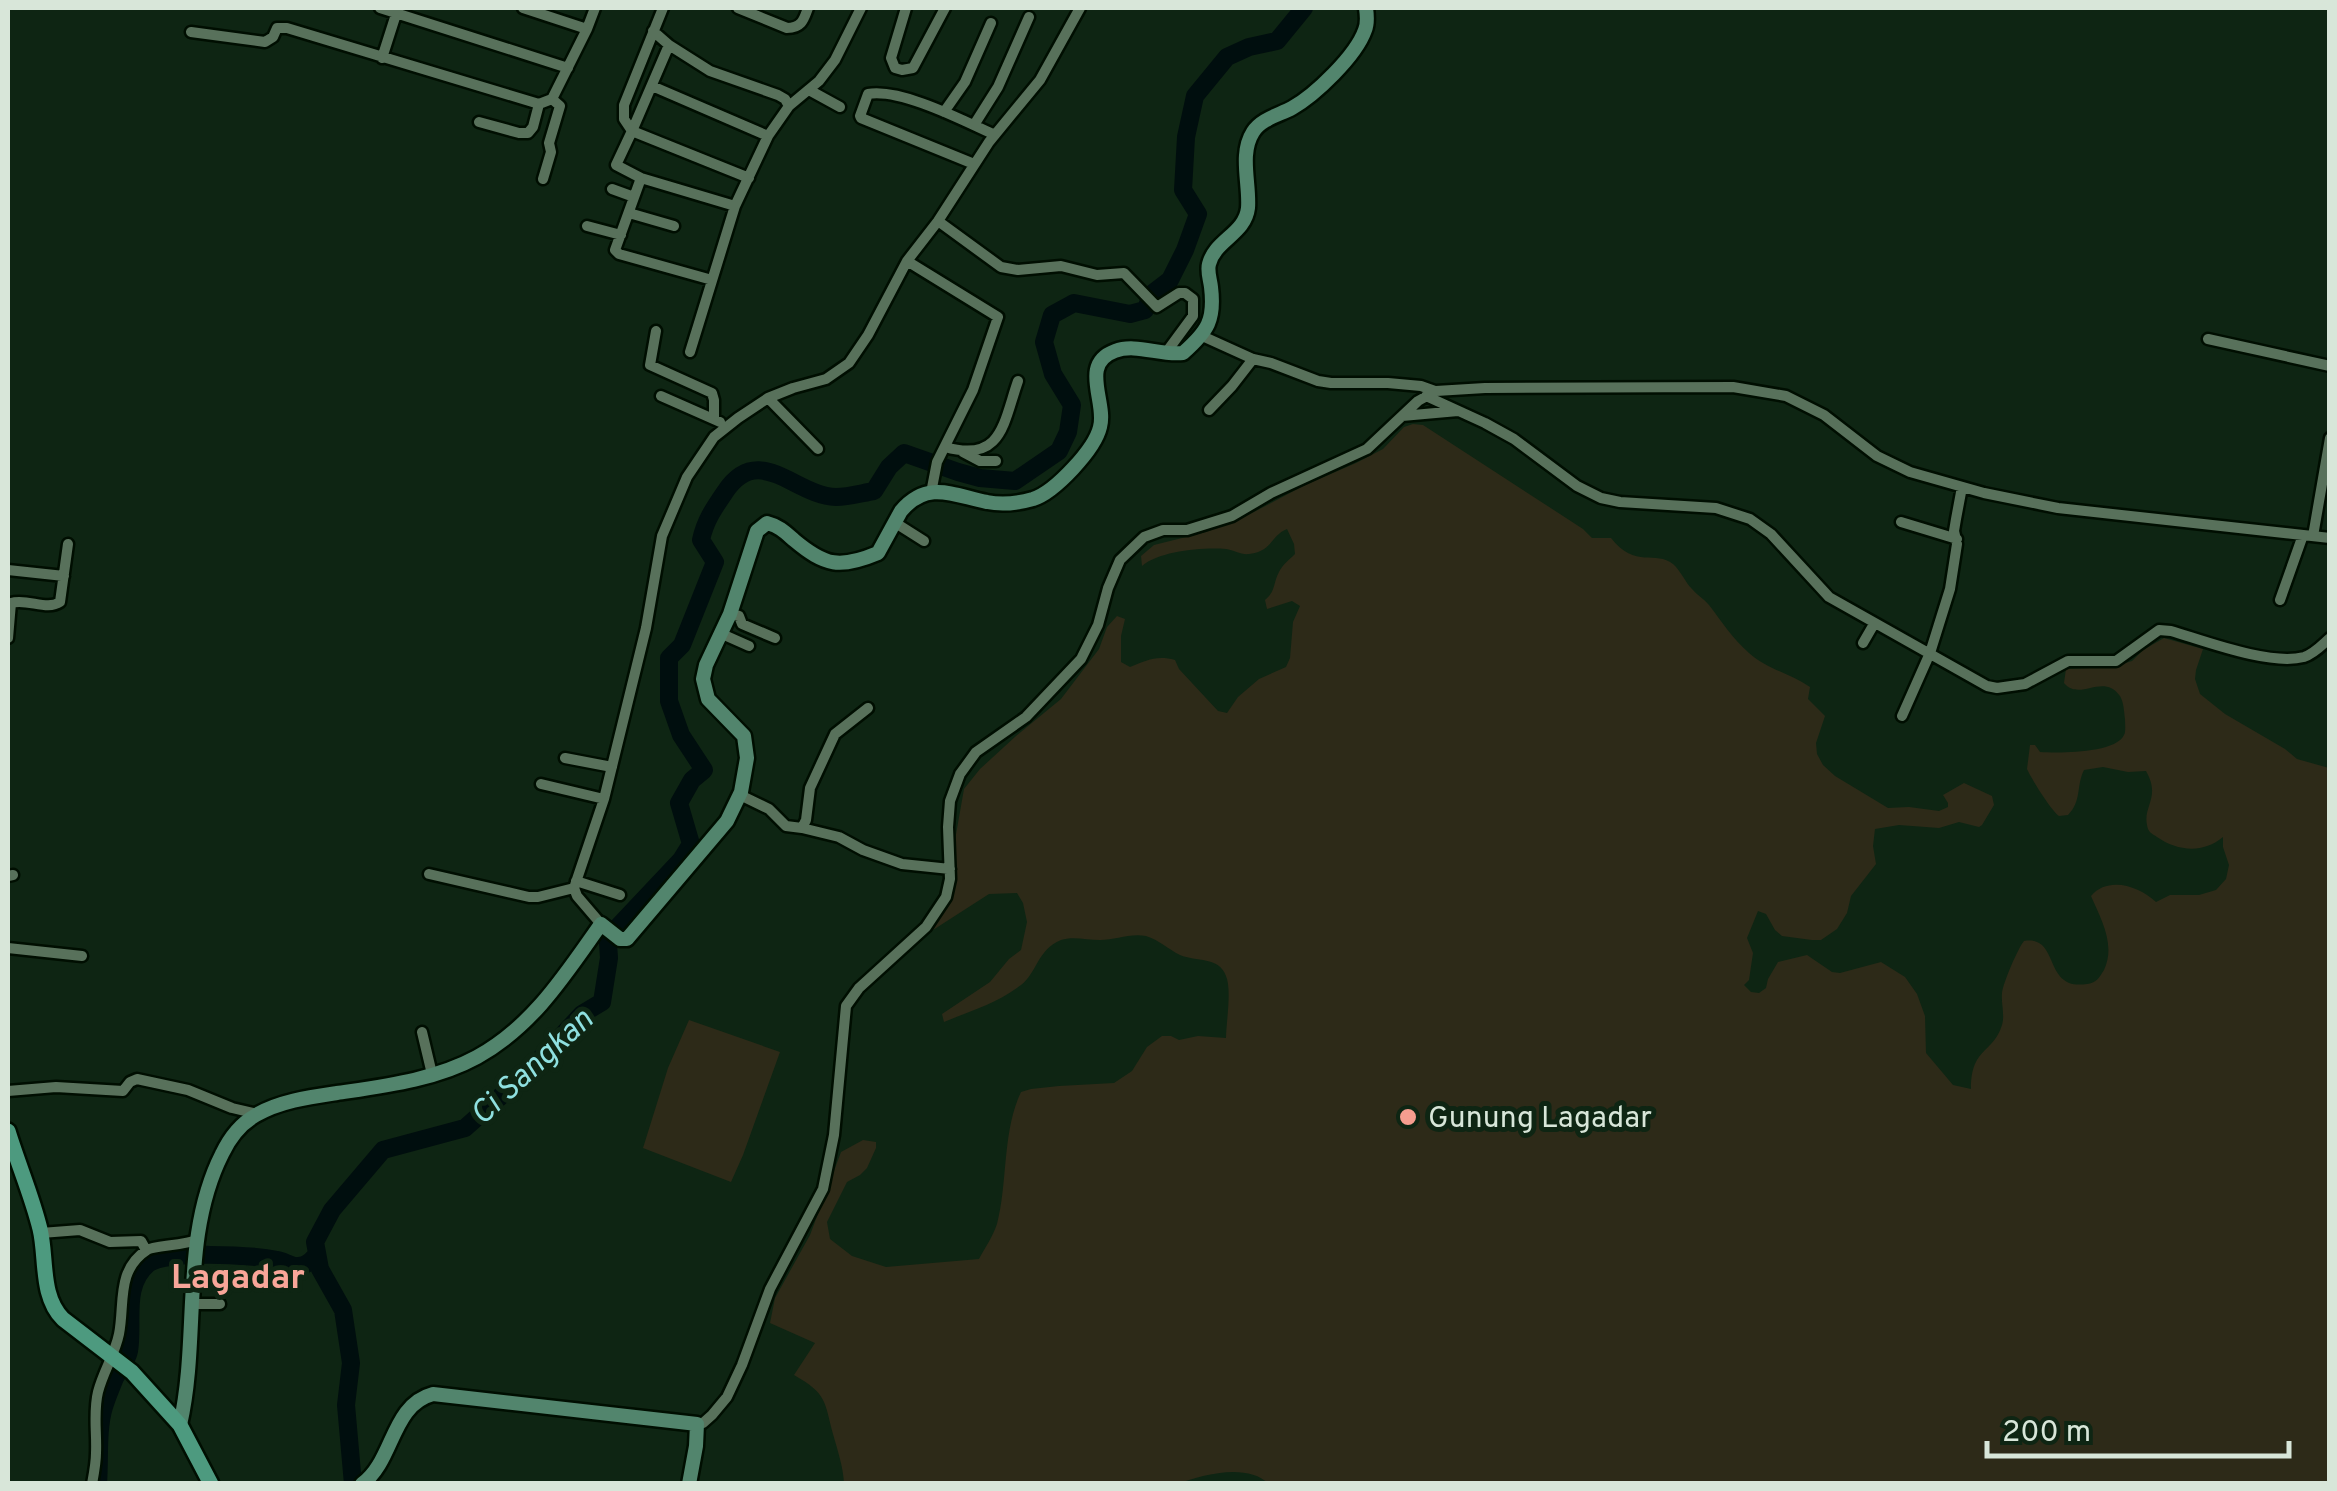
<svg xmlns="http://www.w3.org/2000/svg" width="2337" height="1491" font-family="Overpass,sans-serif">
	<rect width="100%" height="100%" fill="#0e2513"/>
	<!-- green -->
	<path fill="#2d2a18" d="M1413,424l10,1 160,104 9,9h19c24,31 45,12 62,26 8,7 12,18 19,25 5,6 12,10 17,16 13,17 24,34 40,48 18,16 42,21 61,34l-2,12 17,17 -9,27 1,11 6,11 12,11 53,32 21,-1 30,4 9,-4v-4l-5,-8 21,-12 28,13 2,9 -12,20 -3,2 -20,-5 -20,6 -40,-3 -24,4 -2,17 3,18 -25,32 -4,17 -10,16 -16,11h-9l-30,-4 -7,-6 -9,-16 -8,-3 -11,27 6,15 -4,27 -5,5 7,7 8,1 7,-5 2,-9 10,-17 29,-7 25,17 8,1 41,-11 24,15 12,17 8,22 1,37 27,32 18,4c0,-42 22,-35 31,-64 3,-10 -1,-21 0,-32 1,-10 16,-45 22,-52 37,-6 18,50 63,43 9,-1 12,-6 17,-14 12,-25 -3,-51 -13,-74 17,-20 48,-10 65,6l14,-7h29l17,-5 10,-11 3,-14 -6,-18v-10c-20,17 -46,14 -66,0 -6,-4 -9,-5 -10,-12 -4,-19 14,-28 -1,-54l-18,1 -25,-5 -19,3c-8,16 -2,31 -16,45l-9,1c-8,-6 -27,-36 -32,-47l3,-24h5l5,7c17,1 75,2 84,-17 2,-3 1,-12 1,-16 -1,-7 -1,-16 -5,-23 -17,-24 -40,6 -56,-13l2,-14 46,-2 20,-6 11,-11 21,-12 39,11 -7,21 -1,9 5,15 25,20 60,35 12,10 32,9v715l-1060,1c-22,-22 -68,-9 -92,0l-333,-1c-1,-17 -6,-31 -11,-49 -9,-34 -6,-40 -39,-59l21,-32 -45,-20 5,-25 35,-63 31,-83 22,-12 13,2v6l-9,20 -7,7 -13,7 -20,40 3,17 22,17 34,11 93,-8c6,-11 14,-23 18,-35 11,-42 5,-92 24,-132l10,-3 28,-3 55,-3 18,-12 15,-24 15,-11h9l8,4 19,-4 28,2c0,-15 6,-48 0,-62 -7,-20 -30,-14 -46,-21 -12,-6 -21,-15 -34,-19 -16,-3 -31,4 -46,4 -12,0 -28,-4 -39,0 -24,10 -24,33 -40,45 -25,19 -49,25 -77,37l-2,-8 48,-32 19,-23 12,-9 6,-28 -4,-19 -6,-10 -28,1 -56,36 19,-36 3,-54 9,-51 16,-20 36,-33 45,-37 38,-50 8,-22 10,-11 8,3 -4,17v26l9,5c17,-7 27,-12 45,-7l4,9 39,42 9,2 11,-16 21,-18 27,-12 4,-9 3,-36 7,-16 -8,-5 -25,8 -2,-9c11,-9 8,-17 14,-28 3,-7 11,-13 16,-18l-1,-10 -7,-15c-17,7 -14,22 -38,25 -8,1 -15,-4 -23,-5 -23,-2 -67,2 -84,17l-1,-10 13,-11 52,-13 46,-19 53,-28 51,-22 27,-14 21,-22z
		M689,1020l91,32 -37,103 -12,27 -88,-34 25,-80z"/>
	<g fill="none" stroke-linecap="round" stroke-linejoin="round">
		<!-- river -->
		<path stroke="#000e0e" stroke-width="18" d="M98,1484c2,-25 -1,-54 6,-77 3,-10 7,-19 11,-29 5,-9 12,-17 14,-27 5,-29 -7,-65 19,-87 16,-14 106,-9 129,-4 7,1 15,7 21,6 9,0 14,-6 19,-12
			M353,1484l-7,-79 5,-42 -8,-53 -23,-41 -5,-27 17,-32 51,-60 82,-22 64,-57 53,-57 20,-12 7,-44 -1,-15 7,-13 66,-70 10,-16 -12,-41 13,-23 12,-10 -23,-35 -12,-34v-43l13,-13 33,-83 -14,-22c4,-19 13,-32 24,-48 34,-51 70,4 111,5 12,0 26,-4 38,-6l15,-24 15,-14 54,19 22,6 35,3 44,-30 9,-19 4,-27 -19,-31 -9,-32 8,-27 22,-12 56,11 15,-4 8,-17 17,-13 15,-30 13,-36 -15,-24 3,-53 9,-41 32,-39 22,-10 28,-6 27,-33"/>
		<!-- street casing -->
		<g stroke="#000e01" stroke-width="15">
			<path id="street" d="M380,8l188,60
				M523,8l64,21
				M663,8l-39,97v14l8,12 -16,34 25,13 -26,72 4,4 93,26
				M738,8l49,20c15,0 17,-9 21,-20
				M906,8l-15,50 4,10 7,2 11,-2 32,-60
				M653,31l16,14 41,26 68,24 7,4 4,7
				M191,32l74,10 8,-5 4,-9h10l252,76 13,-5 35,-70 8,-21
				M669,45l-37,86 117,47
				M382,58l16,-50
				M652,86l116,50
				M809,90l31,17
				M944,112l21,-30 26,-59
				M479,122l40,11h9l5,-6 6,-23
				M974,125l24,-38 31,-70
				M974,164l-113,-46 -1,-2 8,-22c33,-6 96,27 127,41
				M641,178l94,28
				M543,179l8,-27 -2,-9 11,-37 -8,-7
				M612,189l22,8
				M629,213l45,13
				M938,221l63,46 17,3 43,-4 36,9 27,-2 33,34 22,-14h6l8,6v17l-28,38
				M587,226l34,9
				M907,261l91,56 -25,73 -36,72 -6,31
				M656,331l-6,34 62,28 2,7v19
				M1200,335l53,24 18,4 47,18 13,2h57l33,3 14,5
				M2208,339l122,27
				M690,352l45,-146 33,-70 21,-30 30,-25 16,-21 26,-52
				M661,396l59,26
				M1426,396l59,27 29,16 63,47 24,12 19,4 96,6 34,11 21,15 58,63 158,89 10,2 28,-4 43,-23h48l43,-31 12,1c34,10 99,35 133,26 10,-3 18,-12 26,-19
				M768,398l50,51
				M1209,410l23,-24 21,-27
				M1402,416l56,-5
				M945,447c57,16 58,-23 73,-66
				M963,452l17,9h16
				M894,522l30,19
				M1901,522l56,17
				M2313,536l17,-98
				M8,570l56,6
				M2280,600l23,-65
				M730,614l9,2 3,8 33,14
				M722,634l27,12
				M8,638l3,-35c16,-5 36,8 49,-1l8,-58
				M1863,643l11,-19
				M1902,716l28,-63 20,-64 7,-45 -3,-13 2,-12 6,-32
				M565,758l47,9
				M541,784l63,15
				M740,795l29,14 17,17 16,2 4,-8 4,-32 25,-54 33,-26
				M802,828l37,9 24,13 39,14 48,5
				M429,874l100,23h9l36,-9
				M8,876l5,-1
				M576,881l44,14
				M601,924l-24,-28 -3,-8 30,-89 42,-171 16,-92 25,-59 27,-40 24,-19 30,-20 25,-10 33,-9 23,-16 19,-28 39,-74 31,-40 51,-79 51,-62 40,-72
				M8,948l74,8
				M422,1032l10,42
				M8,1091l48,-4 67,4 7,-9 7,-3 51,11 44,18 25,6
				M41,1233l39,-3 30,12 31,-1 5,9
				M193,1304h27
				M697,1424l6,-1 9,-8 15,-18 15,-32 28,-76 53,-100 11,-54 12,-129 13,-18 67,-61 20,-30 4,-18 -2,-52 2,-26 10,-27 16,-22 50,-35 55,-58 17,-34 10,-37 12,-28 24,-23 19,-7h24l45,-14 39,-23 96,-44 51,-48 18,-10 49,-3 248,-1 53,9 38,19 53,41 33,16 74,21 74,15 272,30
				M92,1484c2,-11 4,-21 4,-31 1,-20 -3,-41 2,-61 5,-20 17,-38 21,-58 6,-30 -3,-64 28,-84 7,-5 37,-4 52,-11"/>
		</g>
		<!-- secondary casing -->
		<g stroke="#000e01" stroke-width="19">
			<path id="secondary" d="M180,1425c20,-88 0,-188 42,-271 7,-15 18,-30 34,-39 24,-14 54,-18 81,-22 47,-7 98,-13 140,-36 56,-31 88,-82 124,-133l19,15h7l100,-118 14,-29 6,-34 -3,-22 -36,-37 -5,-20 3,-14 24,-51 27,-83 10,-8c12,3 18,9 27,17 31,26 46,29 84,13l23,-42c27,-32 54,-15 86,-9 14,3 32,1 46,-3 22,-7 62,-50 67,-72 7,-25 -21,-63 15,-76 21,-8 46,5 68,2 25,-22 32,-33 28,-66 -1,-8 -4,-16 -2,-23 6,-24 36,-30 39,-56 2,-24 -9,-54 5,-76 8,-13 26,-17 39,-24 23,-13 64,-52 73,-78 3,-7 2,-15 1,-22
				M362,1484c32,-23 29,-79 71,-90l264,30 -1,22 -7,38"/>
		</g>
		<!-- primary casing -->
		<g stroke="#000e01" stroke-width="20">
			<path id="primary" d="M8,1131c10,33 24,65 32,98 7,29 0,67 23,90l69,53 48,53 31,59"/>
		</g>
		<!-- street -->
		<use href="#street" stroke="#58715b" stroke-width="10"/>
		<!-- secondary -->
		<use href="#secondary" stroke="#52856d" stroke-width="14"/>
		<!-- primary -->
		<use href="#primary" stroke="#4d9a7f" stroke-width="15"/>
	</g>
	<!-- markers -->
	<circle fill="#f59d8f" stroke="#0e2513" stroke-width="4" cx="1408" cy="1117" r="10"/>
	<g text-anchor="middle" stroke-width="10" stroke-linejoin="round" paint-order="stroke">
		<!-- poi labels -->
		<g font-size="30" fill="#d8e6d9" stroke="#0e2513" text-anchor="start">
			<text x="1428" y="1127">Gunung Lagadar</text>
		</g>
		<!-- water labels -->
		<g font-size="32" font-style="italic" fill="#8fe0e0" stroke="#0e2513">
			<text transform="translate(531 1066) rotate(-43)" y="11">Ci Sangkan</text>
		</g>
		<!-- quarter labels -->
		<g font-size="35" font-weight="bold" fill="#f8a699" stroke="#0e2513">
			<text x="238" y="1288">Lagadar</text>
		</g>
	</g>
	<!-- border -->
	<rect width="2337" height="1491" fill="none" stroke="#d8e6d9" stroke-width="20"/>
	<!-- scale -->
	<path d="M1987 1441v15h302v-15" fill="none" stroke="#d8e6d9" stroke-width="5"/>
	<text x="2002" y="1441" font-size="30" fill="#d8e6d9" stroke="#0e2513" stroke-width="8" paint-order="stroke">200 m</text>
</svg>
